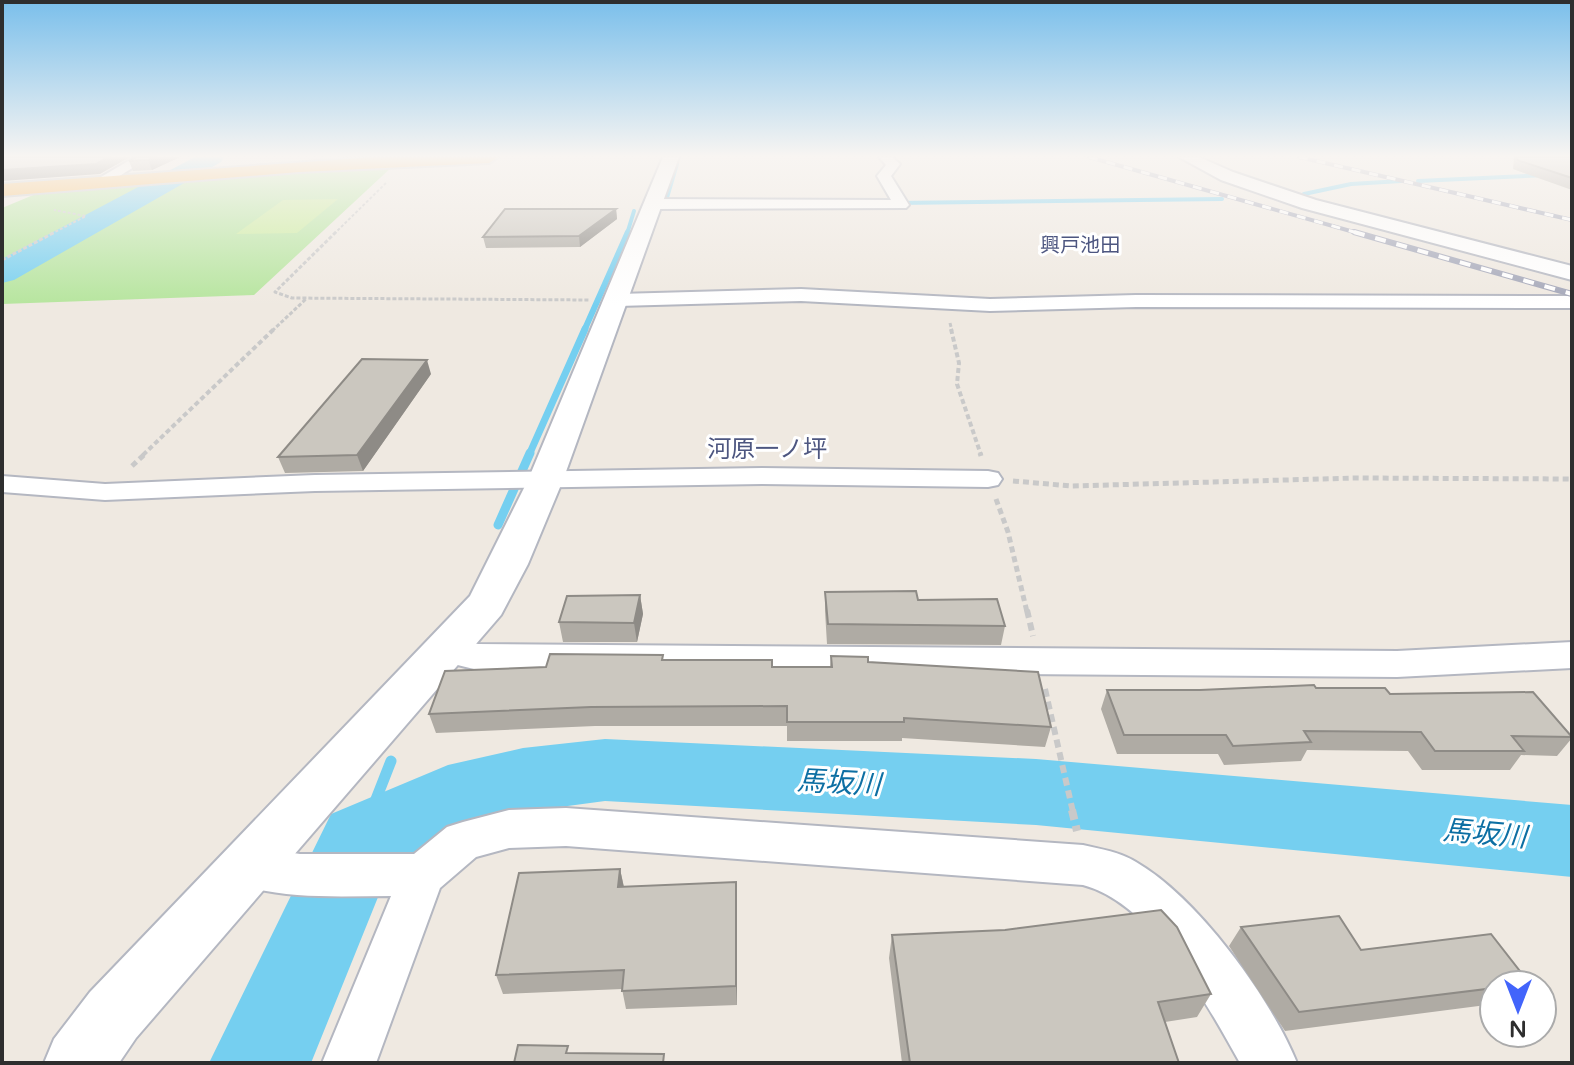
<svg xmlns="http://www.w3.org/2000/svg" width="1574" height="1065" font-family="'Varela Round','Noto Sans JP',sans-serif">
	<rect width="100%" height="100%" fill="#efe9e1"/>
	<!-- green -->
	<path fill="#b6e59e" d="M394,165l-140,130 -252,9v-26l179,-99z
		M167,180l-165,89v-61l41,-17z"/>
	<!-- pitch -->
	<path fill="#c9ec9a" d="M338,199l-41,34 -61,1 47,-34z"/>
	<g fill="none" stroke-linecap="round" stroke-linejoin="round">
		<!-- stream-far5 -->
		<path stroke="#75cff0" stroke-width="4" d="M1418,181l128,-6
			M1304,194l47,-10 50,-3
			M676,202l-10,-1 11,-37
			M895,203l327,-4
			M627,234l7,-23"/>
		<!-- stream-far4 -->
		<path stroke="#75cff0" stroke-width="6" d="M584,331l44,-99"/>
		<!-- stream-far3 -->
		<path stroke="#75cff0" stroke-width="7" d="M529,455l56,-126"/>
		<!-- stream-far2 -->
		<path stroke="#75cff0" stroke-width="9" d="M498,525l32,-72"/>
		<!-- stream-far1 -->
		<path stroke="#75cff0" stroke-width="11" d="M371,812l20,-51"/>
		<!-- stream -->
		<path stroke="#75cff0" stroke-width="14" d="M360,840l12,-30"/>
		<!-- river -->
		<path fill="#75cff0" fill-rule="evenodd" d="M195,157h29l-3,5 -207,118 -12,3v-24z
			M605,739l431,20 536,46v72l-536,-52 -431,-24 -82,11 -57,15 -75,38 -80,198h-102l122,-249 117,-49 75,-17z"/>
		<!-- minor casing -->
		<g stroke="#b4b7c1" stroke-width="4">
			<path id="minor" d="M135,157h15l-37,23 -12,-3z
				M879,157h13l8,7 -9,12 18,29 -3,3 -254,1 -8,-5 8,-5 239,1 -14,-24 9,-11z
				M801,289l189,10 146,-4 436,1v12l-436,-1 -146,4 -189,-10 -183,5 -10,-6 10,-6z
				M762,468l226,3 10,2 4,6 -4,6 -10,2 -226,-3 -447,7 -210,9 -103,-8v-16l103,8 210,-9z
				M446,637l32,7 919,7 175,-9v26l-175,9 -919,-7 -45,-11 -5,-9 5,-9z
				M566,808l517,37c18,4 37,7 53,17 62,36 134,135 161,201h-57c-33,-59 -88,-160 -157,-178l-517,-39 -57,2 -33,9 -36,31 -64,175h-54l69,-167c-53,0 -109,4 -159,-14l-7,-15 7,-15 16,-6 52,8h114l33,-27 16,-5 46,-12z"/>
		</g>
		<!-- tertiary casing -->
		<g stroke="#b4b7c1" stroke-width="4">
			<path id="tertiary" d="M663,157h16l-116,323 -35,84 -27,51 -365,423 -17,25h-75l10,-24 36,-47 380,-396 58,-116z
				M1179,157h20l34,15 83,28 256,66v14l-270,-72 -81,-28z"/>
		</g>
		<!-- trunk casing -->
		<g stroke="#c9c9c9" stroke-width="4">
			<path id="trunk" d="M376,157h122l-9,6 -190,9 -297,24v-12z"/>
		</g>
		<!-- path-far5 -->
		<path stroke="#c9c9c9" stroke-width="2" stroke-dasharray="3 2" stroke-linecap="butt" d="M51,234l35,-18 -32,-6
			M334,234l52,-51"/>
		<!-- path-far4 -->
		<path stroke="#c9c9c9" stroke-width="3" stroke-dasharray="4 2" stroke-linecap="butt" d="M336,232l-61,60 17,6 297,2
			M2,260l53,-28
			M950,323l2,8
			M272,331l34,-32"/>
		<!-- path-far3 -->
		<path stroke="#c9c9c9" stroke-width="4" stroke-dasharray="5 3" stroke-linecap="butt" d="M951,329l8,34 -2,21 24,71
			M143,455l131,-126"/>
		<!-- path-far2 -->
		<path stroke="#c9c9c9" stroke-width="5" stroke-dasharray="6 4" stroke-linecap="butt" d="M980,453l1,3
			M132,466l14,-13
			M1013,481l59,5 284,-8 216,1
			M996,499l12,33 19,80"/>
		<!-- path-far1 -->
		<path stroke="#c9c9c9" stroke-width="6" stroke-dasharray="8 5" stroke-linecap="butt" d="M1027,610l6,26
			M1045,689l28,123"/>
		<!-- path -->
		<path stroke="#c9c9c9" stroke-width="8" stroke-dasharray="10 6" stroke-linecap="butt" d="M1072,810l5,21"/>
		<!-- minor -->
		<use href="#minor" fill="#fff" fill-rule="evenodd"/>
		<!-- tertiary -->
		<use href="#tertiary" fill="#fff" fill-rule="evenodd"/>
		<!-- trunk -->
		<use href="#trunk" fill="#f8ba60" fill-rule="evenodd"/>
		<!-- rail-far1 casing -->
		<g stroke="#a3a6b8" stroke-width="4">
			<path id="rail-far1" d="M1089,157l272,77
				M1299,157l273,63"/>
		</g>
		<!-- rail casing -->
		<g stroke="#a3a6b8" stroke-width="6">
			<path id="rail" d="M1354,232l218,62"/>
		</g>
		<!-- rail-far1 -->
		<use href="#rail-far1" stroke="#fff" stroke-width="3" stroke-dasharray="9" stroke-linecap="butt"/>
		<!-- rail -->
		<use href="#rail" stroke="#fff" stroke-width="4" stroke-dasharray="11" stroke-linecap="butt"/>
	</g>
	<!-- wall -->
	<path fill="#afaba4" d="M136,157h44l-28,13 -19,1 -4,-10z
		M1514,157h58v33l-59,-21z
		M616,209l1,10 -37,28 -94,1 -3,-11z
		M431,374l-68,97 -78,2 -7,-16z
		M825,592l93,8 87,26 -4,19 -174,-1 -2,-33z
		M640,595l3,19 -6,28h-74l-4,-20z
		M831,656l37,6 183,65 -6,20 -143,-9v3h-115v-15h-192l-159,7 -7,-19 117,-47 117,-7 109,7h58z
		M1316,688l74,6 182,43v1l-15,18 -36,-1 -11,15h-88l-14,-19 -101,-1 -6,11 -77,4 -6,-11h-101l-16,-45 6,-19h93z
		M620,869l4,18 112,-5 1,19v104l-111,4 -4,-20 -119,5 -7,-19z
		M1241,927l120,23 169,34 -2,1h-34v19l-209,27 -56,-85z
		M892,935l319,59 -14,23 -32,5 14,41h-277l-13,-105z"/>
	<!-- shaded-wall -->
	<path fill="#8e8b86" d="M108,157h22l-30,17 -98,7v-11z
		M156,157h24l-28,13 -4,-10z
		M616,209l1,10 -37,28 -1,-11z
		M427,360l4,14 -68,97 -6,-16z
		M640,595l3,19 -6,28 -3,-19z
		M620,869l4,19 -6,-1z
		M736,882l1,19v104l-1,-19z"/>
	<!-- building -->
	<path fill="#cbc7bf" stroke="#8e8b86" stroke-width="2" d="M2,157h106l-12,7 -94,6z
		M136,157h20l-8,3 -19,1z
		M1517,157h55v21l-55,-18z
		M505,209h111l-37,27 -96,1z
		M362,359l65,1 -70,95 -79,2z
		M916,591l2,9 79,-1 8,27 -177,-2 -3,-32z
		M640,595l-6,28 -75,-1 8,-26z
		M550,654l113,1 -1,5h110v7h60l-1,-11 37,1v5l170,10 13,55 -147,-9v4h-117v-16l-196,1 -162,7 16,-43 101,-4z
		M1314,685l2,3h69l5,6 143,-2 39,45 -60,-1 12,15h-89l-14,-19 -117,-1 7,11 -78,4 -7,-11h-102l-17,-45h93z
		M620,869l-2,18 118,-5v104l-114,5 2,-21 -128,5 23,-102z
		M1161,910l16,17 34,67 -53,8 21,61h-269l-18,-128 113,-5z
		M1339,916l22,34 130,-16 39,50 -36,1v3l-195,24 -58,-85z
		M518,1045l50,1 -2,7 98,1 -1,9h-149z"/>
	<!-- sky -->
	<linearGradient id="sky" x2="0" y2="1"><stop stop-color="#7abfeb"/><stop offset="0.51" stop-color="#f8f5f2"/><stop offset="1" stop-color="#f8f5f2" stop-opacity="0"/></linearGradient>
	<rect width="1574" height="306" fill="url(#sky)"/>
	<g text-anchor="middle" stroke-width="6" stroke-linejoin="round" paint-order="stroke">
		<!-- far-neighbourhood labels -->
		<g font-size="20" fill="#4d5680" stroke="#fff">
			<text x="1080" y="252">興戸池田</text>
		</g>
		<!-- neighbourhood labels -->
		<g font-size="24" fill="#4d5680" stroke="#fff">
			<text x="767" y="457">河原一ノ坪</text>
		</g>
		<!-- near-water labels -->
		<g font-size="28" font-style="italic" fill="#0d6fa3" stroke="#fff">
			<text transform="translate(839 782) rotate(3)" y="10">馬坂川</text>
			<text transform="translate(1485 833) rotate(5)" y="10">馬坂川</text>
		</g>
	</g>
	<!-- border -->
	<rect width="1574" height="1065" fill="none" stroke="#2e2e2e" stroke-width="8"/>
	<!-- north arrow -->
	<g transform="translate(1518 1009) rotate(180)"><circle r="38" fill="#ffffff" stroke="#ababab" stroke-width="2"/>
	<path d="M0-6L14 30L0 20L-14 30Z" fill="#4264fb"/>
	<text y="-12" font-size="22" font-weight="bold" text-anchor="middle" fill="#2e2e2e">N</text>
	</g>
</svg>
